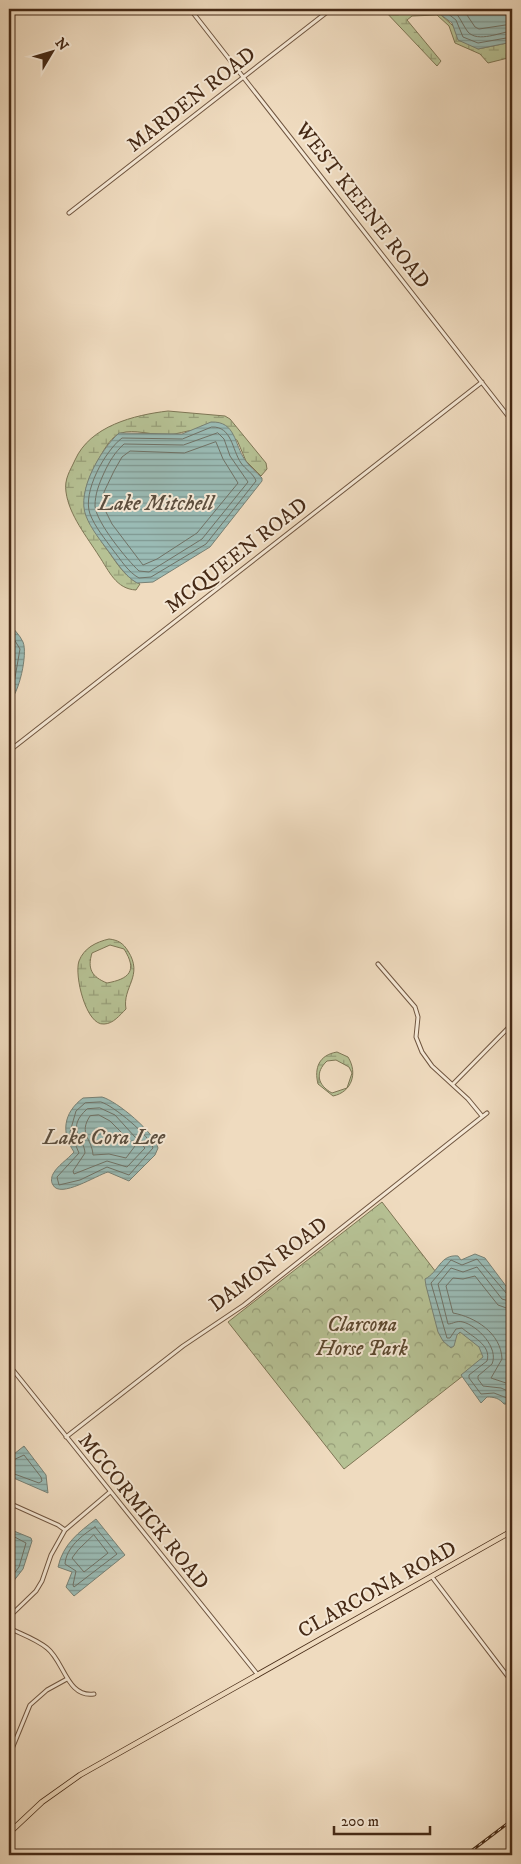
<svg xmlns="http://www.w3.org/2000/svg" width="521" height="1864" font-family="'IM FELL DW Pica',serif">
	<defs>
		<pattern id="forest-crowns" width="20" height="18" patternUnits="userSpaceOnUse" patternTransform="scale(1.25)"><rect width="20" height="18" fill="#b6c194"/><path d="M2 6a3 3 0 1 1 6 0M12 15a3 3 0 1 1 6 0" fill="none" stroke="#969d78"/></pattern>
		<pattern id="wetland-marsh" width="20" height="14" patternUnits="userSpaceOnUse" patternTransform="scale(1.25)"><rect width="20" height="14" fill="#b6c194"/><path d="M1 5h8M5 5V1M11 12h8M15 12V8" fill="none" stroke="#969d78"/></pattern>
		<pattern id="water-rules" width="6" height="5" patternUnits="userSpaceOnUse" patternTransform="scale(1.25)"><rect width="6" height="5" fill="#9abbb5"/><path d="M0 2.5h6" fill="none" stroke="#7f9892"/></pattern>
	</defs>
	<rect width="100%" height="100%" fill="#efdbbf"/>
	<filter id="stains"><feTurbulence type="fractalNoise" baseFrequency=".004" numOctaves="4"/><feColorMatrix values="0 0 0 0 .2 0 0 0 0 .09 0 0 0 0 .02 0 0 0 .5 -.17"/></filter>
	<radialGradient id="worn" r=".72"><stop offset=".6" stop-color="#630" stop-opacity="0"/><stop offset="1" stop-color="#630" stop-opacity=".3"/></radialGradient>
	<!-- forest -->
	<path fill="url(#forest-crowns)" stroke="#7e7655" d="M382,1202l114,148 -152,119 -116,-147z"/>
	<!-- wetland -->
	<path fill="url(#wetland-marsh)" stroke="#7e7655" fill-rule="evenodd" d="M383,9l27,2 23,-2c17,12 29,27 45,40l34,-7v15l-24,6 -8,-9 -25,-11 -6,-17 -12,-11 -25,1 -5,4 34,41 -4,5z
		M168,411l57,5 5,3 36,44 1,6 -6,7 -15,-15 -9,-21c-13,-3 -28,-8 -41,-10 -9,0 -20,5 -30,5 -14,0 -32,-6 -45,-2 -9,3 -16,15 -20,22 -27,46 -19,60 10,100 7,10 16,24 29,29l-4,6c-20,-1 -27,-19 -37,-34 -12,-19 -30,-41 -33,-64 -2,-13 4,-21 9,-32 15,-34 59,-45 93,-49z
		M109,939c9,1 14,4 19,12 16,25 -6,36 -2,58 -6,6 -13,15 -22,15 -18,2 -30,-49 -25,-63 5,-13 17,-19 30,-22zM110,945l14,4c14,22 5,30 -17,34 -15,-6 -20,-14 -15,-30z
		M337,1052l11,5c10,16 4,35 -15,39l-15,-12c-4,-16 1,-29 19,-32zM336,1060l13,7 3,6 -5,15 -15,5c-15,-8 -17,-21 -5,-32z"/>
	<!-- water -->
	<path fill="url(#water-rules)" stroke="#788175" d="M433,9h79v33l-34,7 -20,-9 -6,-17z
		M211,422c25,-1 23,22 34,38 5,7 11,12 17,18v3l-52,66 -57,35 -16,1c-12,-7 -20,-20 -28,-31 -8,-11 -18,-23 -23,-36 -10,-25 15,-67 33,-83l63,1z
		M9,623c4,6 11,12 14,19 5,12 -4,52 -14,60z
		M102,1097c15,4 53,36 56,51l-3,7 -26,26 -21,-9c-11,3 -48,27 -55,13 -2,-3 -2,-7 0,-11 4,-8 14,-14 21,-22 -13,-19 -11,-39 9,-54z
		M475,1254l10,4 27,36v110h-8c-5,-6 -10,-7 -17,-7l-6,6 -20,-28 22,-18 -4,-10 -19,-15 -3,3 -3,11 -3,2 -8,-7 -5,-9 -12,-46 -1,-7c14,-7 15,-25 33,-23l3,4z
		M24,1446l22,29 2,18 -39,-17v-18z
		M96,1519l29,36 -51,41 -8,-9 6,-15 -14,-5c5,-23 21,-35 38,-48z
		M9,1529l22,9 1,3 -9,28 -14,18z"/>
	<g fill="none" stroke-linecap="round" stroke-linejoin="round">
		<!-- shore -->
		<path stroke="#707266" stroke-width="1" d="M442,9l14,11 7,17 15,6 34,-6
			M452,9c8,7 10,15 16,23 10,11 33,0 44,-1
			M463,9l12,18 4,2 33,-5
			M212,427c20,-1 20,23 29,36 4,6 13,11 15,18l-50,63 -55,33 -12,1c-11,-6 -18,-18 -26,-28 -8,-11 -18,-23 -23,-36 -8,-22 15,-63 32,-76l60,1z
			M218,433l6,6 6,17 18,26 -46,57 -53,33 -10,-1c-12,-11 -43,-49 -44,-65 0,-12 4,-22 9,-33 5,-11 11,-21 20,-29l59,1z
			M216,442l7,17 15,24 -41,50 -40,26 -14,6 -31,-41 -9,-18 1,-14 10,-21 8,-14 8,-6 54,2z
			M9,631l11,18 -7,40 -4,7
			M101,1102c12,3 50,35 52,46l-24,27 -22,-8 -27,13 -21,5 -2,-8 22,-24 -9,-21 6,-21 9,-8z
			M100,1108l15,7 30,33 -18,19 -20,-6 -33,13 -1,-3 12,-18c-1,-16 -20,-24 2,-44z
			M99,1115l11,6 25,25 -9,12 -17,-4 -16,1c-1,-17 -15,-21 -3,-39z
			M512,1296l-5,-2 -30,-35 -15,6 -11,-5 -20,23 16,55h3l6,-9 6,-1c9,8 30,17 25,33l-18,14v3l12,16 13,-1 18,7
			M512,1302l-10,-3 -25,-32 -14,5 -12,-4 -13,16 10,40c5,0 9,-4 15,-2 15,4 36,26 29,42l-14,12v3l5,7 18,2 11,5
			M512,1310l-14,-5 -23,-29 -12,3 -10,-1 -7,8 7,27c22,4 48,20 49,46l-11,19 21,7
			M9,1462l15,-7 17,22 1,4 -3,2 -30,-11
			M95,1527l22,27 -43,33 -1,-2 3,-14 -11,-7c1,-16 17,-29 30,-37z
			M9,1534l17,9 -7,24 -10,13
			M94,1535l14,18 -24,19 -12,-14 6,-8z"/>
		<!-- minor casing -->
		<g stroke="#705640" stroke-width="5">
			<path id="minor" d="M190,9l322,412
				M69,213l262,-204
				M9,751l473,-369
				M378,964l37,43 3,10 -2,20 6,15 10,14 36,33 14,17
				M453,1084l59,-60
				M9,1365l249,310
				M66,1437l117,-91 61,-41 243,-192
				M9,1503l49,22 7,5
				M432,1577l80,105
				M9,1617l27,-26 6,-10 9,-26 14,-25 45,-38
				M9,1628c12,6 27,11 38,20 17,13 20,50 47,46
				M9,1756l21,-51 17,-15 20,-11"/>
		</g>
		<!-- major casing -->
		<g stroke="#462a16" stroke-width="6">
			<path id="major" d="M9,1833l33,-31 38,-27 432,-244"/>
		</g>
		<!-- minor -->
		<use href="#minor" stroke="#f5e8d5" stroke-width="3"/>
		<!-- major -->
		<use href="#major" stroke="#efdbbf" stroke-width="4.5"/>
		<!-- rail casing -->
		<g stroke="#462a16" stroke-width="3">
			<path id="rail" d="M466,1855l46,-35"/>
		</g>
		<!-- rail -->
		<use href="#rail" stroke="#f5e8d5" stroke-width="1" stroke-dasharray="4" stroke-linecap="butt"/>
	</g>
	<g text-anchor="middle" stroke-width="4" stroke-linejoin="round" paint-order="stroke">
		<!-- street labels -->
		<g font-size="21" fill="#462a16" stroke="#f5e8d5">
			<text transform="translate(191 99) rotate(-38)" y="7">MARDEN ROAD</text>
			<text transform="translate(363 205) rotate(52)" y="7">WEST KEENE ROAD</text>
			<text transform="translate(236 555) rotate(-38)" y="7">MCQUEEN ROAD</text>
			<text transform="translate(268 1264) rotate(-37)" y="7">DAMON ROAD</text>
			<text transform="translate(144 1511) rotate(51)" y="7">MCCORMICK ROAD</text>
			<text transform="translate(377 1589) rotate(-29)" y="7">CLARCONA ROAD</text>
		</g>
		<!-- park labels -->
		<g font-size="21" font-style="italic" fill="#5c482f" stroke="#f5e8d5">
			<text x="362" y="1331">Clarcona<tspan x="362" dy="24">Horse Park</tspan></text>
		</g>
		<!-- water labels -->
		<g font-size="22" font-style="italic" fill="#5b4e3e" stroke="#f5e8d5">
			<text x="156" y="510">Lake Mitchell</text>
			<text x="104" y="1144">Lake Cora Lee</text>
		</g>
	</g>
	<!-- margin -->
	<rect width="521" height="1864" fill="none" stroke="#efdbbf" stroke-width="30"/>
	<rect x="10" y="10" width="501" height="1844" fill="none" stroke="#462a16" stroke-width="2.5"/>
	<rect x="15" y="15" width="491" height="1834" fill="none" stroke="#462a16"/>
	<!-- north arrow -->
	<g transform="translate(52 52) rotate(52)" stroke="#f5e8d5" stroke-width="4" paint-order="stroke">
	<path d="M0-4L9 19L0 12L-9 19Z" fill="#462a16"/>
	<text y="-8" font-size="14" font-weight="bold" text-anchor="middle" fill="#462a16">N</text>
	</g>
	<!-- scale -->
	<path d="M334 1826v8h96v-8" fill="none" stroke="#462a16" stroke-width="2.5"/>
	<text x="341" y="1826" font-size="15" fill="#462a16" stroke="#f5e8d5" stroke-width="4" paint-order="stroke">200 m</text>
	<rect width="100%" height="100%" filter="url(#stains)"/>
	<rect width="100%" height="100%" fill="url(#worn)"/>
</svg>
